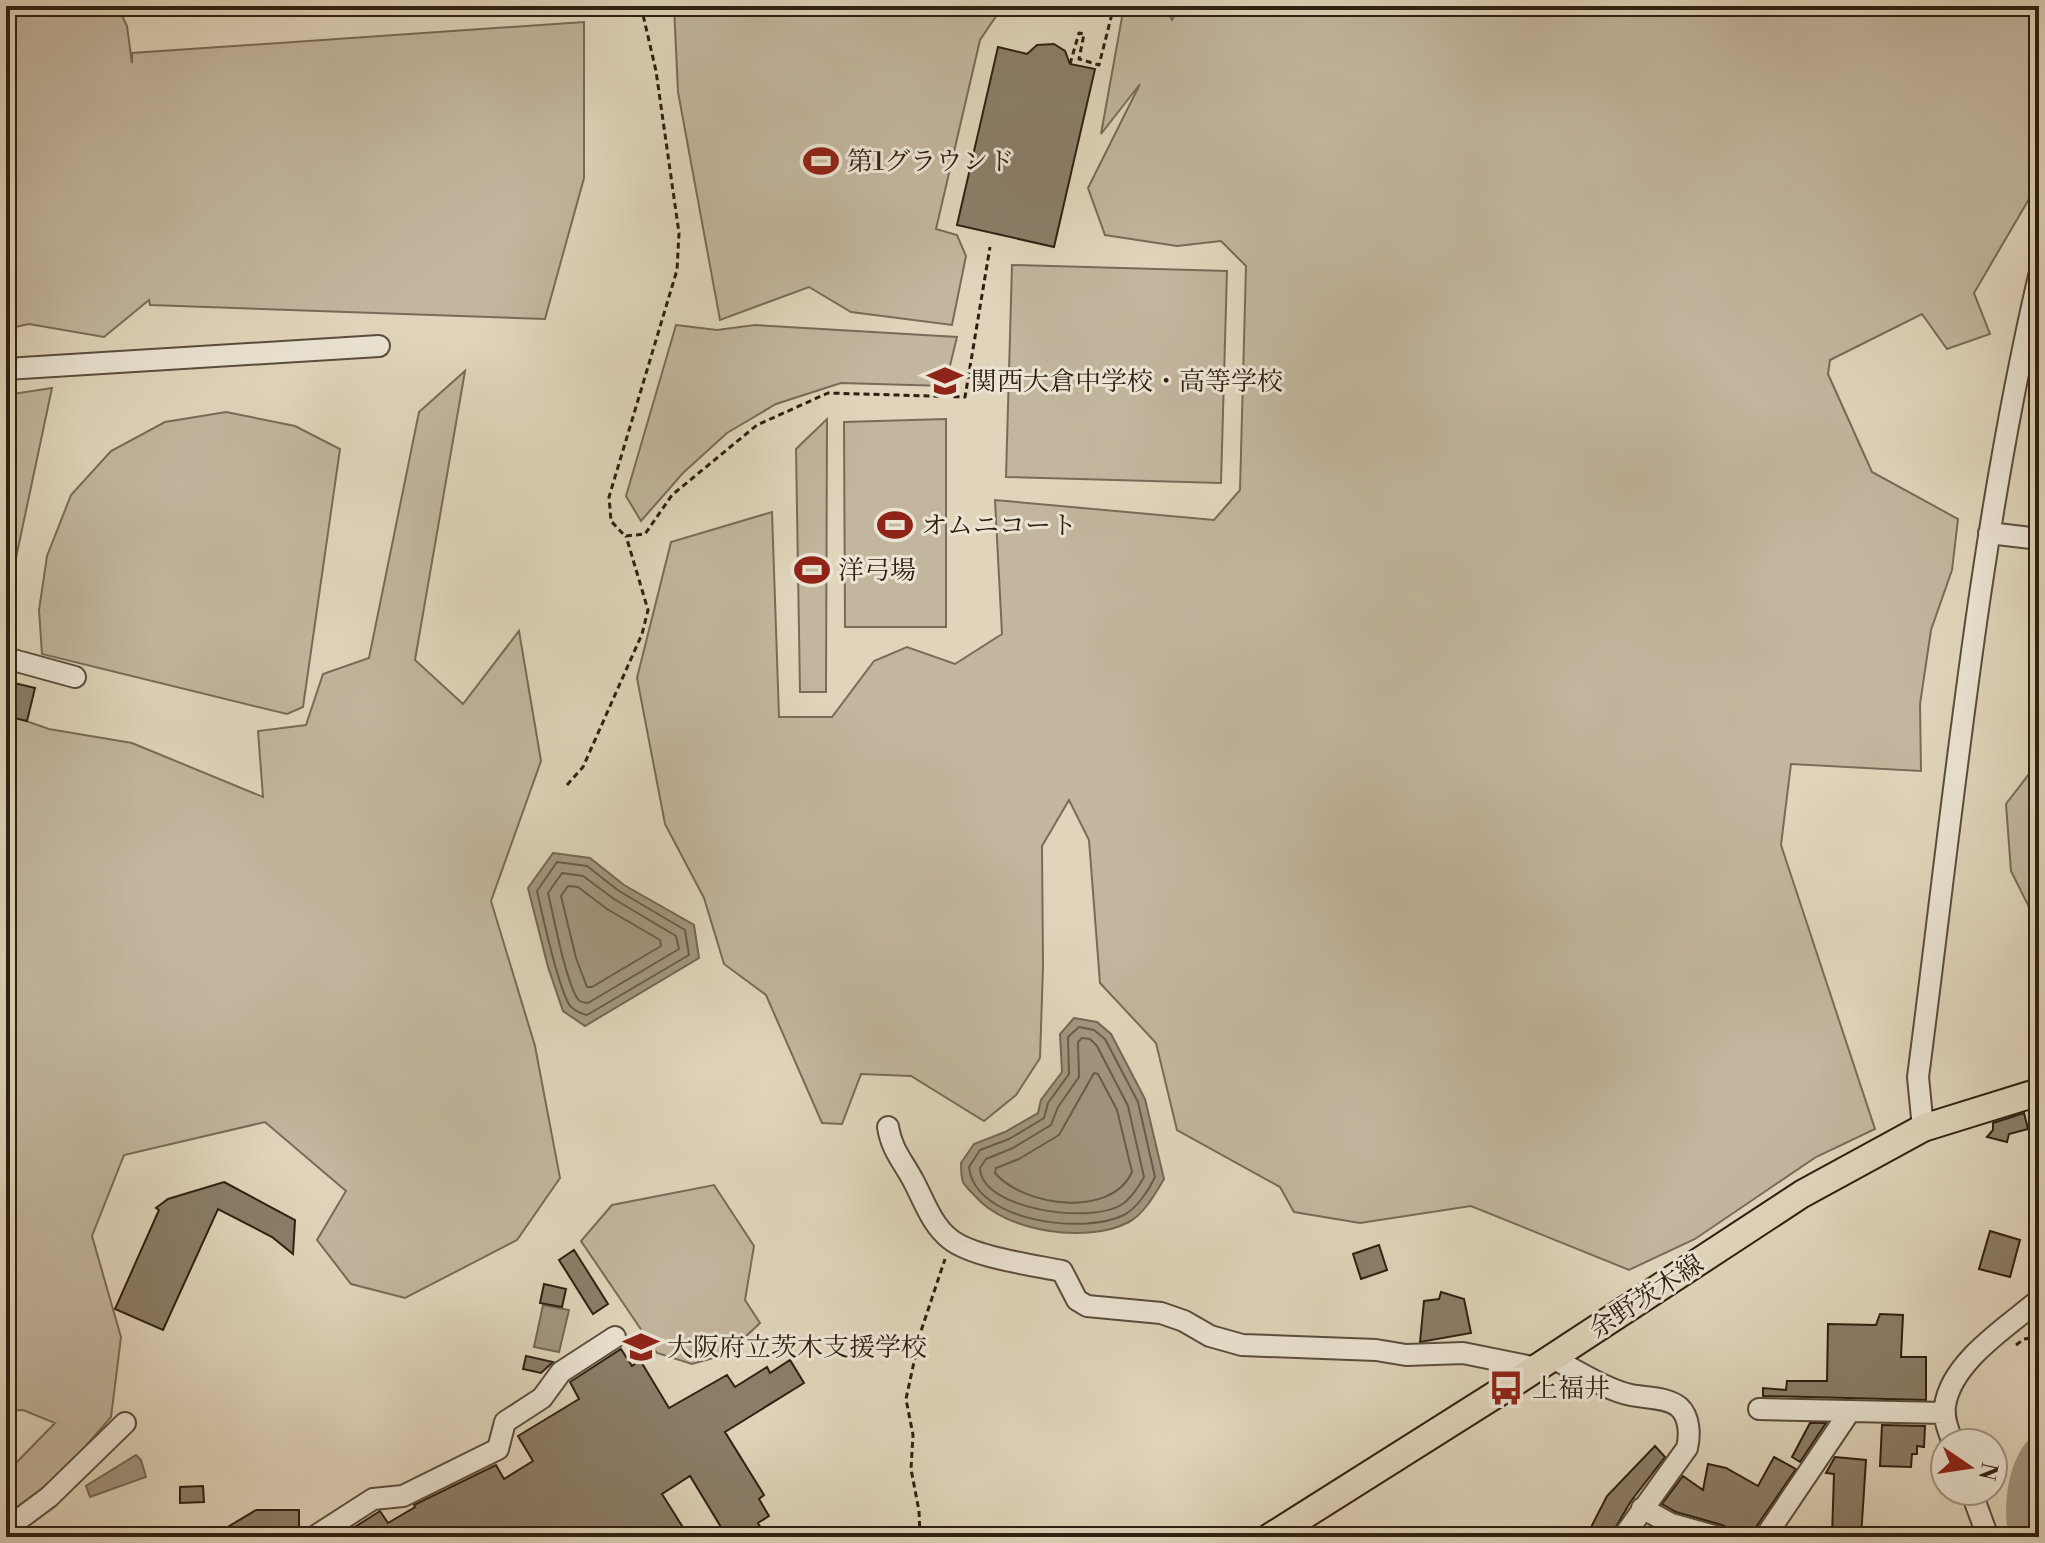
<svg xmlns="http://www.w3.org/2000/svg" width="2045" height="1543" font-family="'Libre Bodoni','Noto Serif JP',serif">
	<rect width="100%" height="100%" fill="#e0d5bb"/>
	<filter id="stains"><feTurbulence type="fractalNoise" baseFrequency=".0025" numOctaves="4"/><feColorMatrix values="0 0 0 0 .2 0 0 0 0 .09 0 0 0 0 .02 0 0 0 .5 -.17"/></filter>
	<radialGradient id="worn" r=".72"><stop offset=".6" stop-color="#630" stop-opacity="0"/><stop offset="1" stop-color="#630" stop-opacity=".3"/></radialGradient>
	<!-- green -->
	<path fill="#c2b69e" stroke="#786b58" stroke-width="2" d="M6,6h111l10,20 5,37v-10l452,-31v156l-39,141 -395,-14 -1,-5 -45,37 -75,-13 -23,5z
		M674,6h329l-23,34 -44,189 21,6 9,21 -14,69 -101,-13 -42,-25 -89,33 -42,-228z
		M1124,6h41l7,14 8,-14h859v176l-65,111 16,41 -43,15 -25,-35 -92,46 -2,14 44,98 86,47 -6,51 -21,60 -11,74 1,67 -130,-7 -10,81 94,284 -59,28 -121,82 -66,31 -158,-64 -111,17 -66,-11 -14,-25 -103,-57 -21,-87 -56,-60 -11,-143 -20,-40 -27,46 1,121 -3,91 -24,37 -32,26 -73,-45 -50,-2 -19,50 -20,-1 -56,-128 -42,-31 -20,-66 -39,-74 -28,-146 34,-136 101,-30 7,205h53l42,-56 33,-14 48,17 47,-30 -7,-134 219,20 26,-30 6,-224 -25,-25 -44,5 -72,-11 -17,-47 52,-104 -39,50z
		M1012,265l215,6 -6,212 -215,-6z
		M676,325l41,5 38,-5 202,12 -12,49 -104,-3 -65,21 -49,29 -44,40 -42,48 -15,-25z
		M465,371l-50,289 48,44 56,-73 22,130 -50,140 44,145 25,132 -43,62 -112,58 -54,-14 -34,-44 29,-49 -81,-69 -141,33 -32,81 29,101 -10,80 -73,84 -32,24v-56l3,1 46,-47 -32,-13 -17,1v-697l43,15 83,14 131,54 -5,-66 48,-6 17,-51 46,-16 50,-246z
		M52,388l-46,217v-210z
		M226,412l69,14 45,23 -37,258 -16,7 -245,-60 -3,-44 8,-54 24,-61 40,-44 54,-29z
		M827,419l-1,273h-26l-4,-243z
		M946,419v208h-101l-1,-205z
		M2039,761v166l-28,-56 -5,-67z
		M714,1185l40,61 -9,54 15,23 -33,31 -35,10 -35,-11 -76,-112 31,-36z"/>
	<!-- water -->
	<path fill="#a39781" stroke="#746754" stroke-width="2" d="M553,853l37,5 34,27 70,40 5,33 -114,68 -22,-15 -15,-44 -20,-79z
		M1074,1018l23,4 14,12 34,65 19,80c-9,15 -20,35 -35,43 -42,22 -123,10 -154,-26 -4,-4 -10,-10 -12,-14 -2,-5 -2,-14 -2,-19l13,-19 31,-12 33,-19 3,-13 21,-28 -2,-38z
		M543,1305l26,5 -10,42 -25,-5z
		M136,1455l5,5 5,17 -56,20 -4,-11z"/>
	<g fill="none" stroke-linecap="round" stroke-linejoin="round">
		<!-- shore -->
		<path stroke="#685c49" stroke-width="2" d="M557,862l30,4 32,25 66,39 4,25 -102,60c-5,-1 -11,-4 -16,-8 -12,-14 -29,-94 -34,-116z
			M562,873l21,3 31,23 62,37 3,13 -91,54c-5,-1 -7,0 -11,-5 -12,-20 -23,-80 -29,-105z
			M568,886l10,1 29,22 53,31 1,6 -69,41h-5l-11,-29 -15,-62z
			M1079,1027l15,3 11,9 33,63 17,75c-6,13 -18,31 -31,38 -40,20 -149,7 -155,-48l11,-17 29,-11 35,-21 4,-15 21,-29 -1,-37z
			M1082,1038l8,1 7,7 31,60 16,71c-5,9 -13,22 -23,28 -30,19 -140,5 -141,-37l6,-9 27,-11 38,-23 7,-18 21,-30 -1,-35z
			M1094,1073l4,1 19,36 15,62c-21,47 -109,34 -137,1l1,-5 23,-9 40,-24z"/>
		<!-- river -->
		<path stroke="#a39781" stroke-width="32" d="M2025,1537c-6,-26 -3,-64 14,-85"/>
	</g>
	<!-- building -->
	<path fill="#8b7e69" stroke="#2e2011" stroke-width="2" d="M1054,44l11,7 5,13 25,5 -41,178 -97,-22 41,-178 29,7 10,-9z
		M6,681l29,7 -8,33 -21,-5z
		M2024,1113l4,16 -19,5 -2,8 -20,-5 6,-7v-7z
		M224,1182l71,38 -2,34 -21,-17 -54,-28 -55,121 -48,-21 44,-99 -3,-2 12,-9z
		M1990,1231l30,9 -10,37 -31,-8z
		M1379,1245l8,25 -26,9 -8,-25z
		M574,1250l34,54 -15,10 -34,-54z
		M544,1284l22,5 -4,18 -22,-4z
		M1441,1292l23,7 7,34 -51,9 4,-41 15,-2z
		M1880,1314l23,1 -2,42h25v43l-163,-4v-8l23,2 1,-9h40l1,-57 48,1z
		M621,1349l11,17 8,-6 29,48 58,-33 8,12 32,-20 3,6 20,-13 14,23 -79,49 39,63 -5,4 10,17 -11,7 8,14h-39l-37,-61 -28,18 27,43h-350l41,-26 8,12 27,-16 -1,-2 82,-40 8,14 29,-18 -15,-25 61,-37 -9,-17z
		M526,1356l27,6 -12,11 -18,-4z
		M1810,1423h16l-26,39 -8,-5z
		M1882,1425l43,1 -1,21 -7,-1v8h-5l-1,13 -31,-1z
		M1655,1446l10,11 -34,44 -21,36h-24l21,-41z
		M1774,1457l22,12 -42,61 -2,7h-21l-3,-9 -6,-3 -46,-13 -14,-8 21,-28 20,14 5,-26 18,4 32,18z
		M1835,1457l31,3 -5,77h-29l2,-63 -8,-1z
		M203,1486l1,16 -24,1v-16z
		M256,1510h43v27h-88z"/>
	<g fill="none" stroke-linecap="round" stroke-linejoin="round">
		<!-- minor casing -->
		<g stroke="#5a4d3c" stroke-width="24">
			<path id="minor" d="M6,369l373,-23
				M1989,533l50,6
				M6,658l69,19
				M888,1127c4,24 15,34 26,55 10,19 18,43 36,57 22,18 83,26 112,32l15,29 10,6 74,7 23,8 26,15 32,9 134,5 30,5 57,-2 74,15
				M1923,1128l-5,-51c35,-267 60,-539 121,-801
				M1552,1358c23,11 54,32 79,37 14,3 36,2 48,12 11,10 11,29 8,41l-64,89
				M1759,1409l186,4
				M1953,1443c-4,-11 -10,-24 -8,-37 6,-44 62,-79 94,-106
				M1971,1491l17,46
				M1642,1508l29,16 47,13
				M6,1529l43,-32 76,-74
				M314,1537l59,-38 30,-3 95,-47 7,-27 37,-24 19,-26 54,-35
				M1765,1537l85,-126"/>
		</g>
		<!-- major casing -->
		<g stroke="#2e2011" stroke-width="30">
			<path id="major" d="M1270,1537l236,-149 296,-194 121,-66 116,-36"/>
		</g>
		<!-- path -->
		<path stroke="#2e2011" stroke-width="3" stroke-dasharray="6 4" stroke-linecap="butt" d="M641,6l15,65 23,162 -2,37 -68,227 2,24 14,15 20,-2 27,-39 85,-70 71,-32 137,4 25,-150
			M1070,64l9,-31 5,1 -5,25 20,6 15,-59
			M567,785l16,-18 59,-133 6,-24 -22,-74
			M2016,1345l8,-6 15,-2
			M920,1537l-1,-26 -8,-42 2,-34 -7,-36 14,-65 25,-75"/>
		<!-- minor -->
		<use href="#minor" stroke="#ebe4d3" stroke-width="20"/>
		<!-- major -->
		<use href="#major" stroke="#e0d5bb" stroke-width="26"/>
	</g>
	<!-- icons -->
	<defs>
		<g id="stadium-bare" transform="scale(2.76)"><path d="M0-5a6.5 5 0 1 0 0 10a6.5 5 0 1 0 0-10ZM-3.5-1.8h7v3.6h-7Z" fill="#8f2418" stroke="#ebe4d3" stroke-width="2.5" paint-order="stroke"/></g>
		<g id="school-bare" transform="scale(2.76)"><path d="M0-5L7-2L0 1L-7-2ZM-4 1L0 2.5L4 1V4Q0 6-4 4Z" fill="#8f2418" stroke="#ebe4d3" stroke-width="2.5" paint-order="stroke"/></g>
		<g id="bus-bare" transform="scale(2.76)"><path d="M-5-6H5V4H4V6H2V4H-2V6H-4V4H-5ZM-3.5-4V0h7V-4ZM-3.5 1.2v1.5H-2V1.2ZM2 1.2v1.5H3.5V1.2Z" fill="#8f2418" stroke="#ebe4d3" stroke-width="2.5" paint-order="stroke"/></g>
	</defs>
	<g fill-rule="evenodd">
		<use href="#stadium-bare" x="821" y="161"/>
		<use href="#school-bare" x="945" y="381"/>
		<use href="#stadium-bare" x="895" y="525"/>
		<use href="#stadium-bare" x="812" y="570"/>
		<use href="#school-bare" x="641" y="1347"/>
		<use href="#bus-bare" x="1506" y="1388"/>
	</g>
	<g text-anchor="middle" stroke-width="6" stroke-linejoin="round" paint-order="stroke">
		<!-- poi labels -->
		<g font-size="26" fill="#2e2011" stroke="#ebe4d3" text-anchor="start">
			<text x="847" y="170">第1グラウンド</text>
			<text x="971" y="390">関西大倉中学校・高等学校</text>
			<text x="921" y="534">オムニコート</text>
			<text x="838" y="579">洋弓場</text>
			<text x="667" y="1356">大阪府立茨木支援学校</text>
			<text x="1532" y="1397">上福井</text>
		</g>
		<!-- street labels -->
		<g font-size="26" fill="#2e2011" stroke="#ebe4d3">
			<text transform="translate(1646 1296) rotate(-33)" y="9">余野茨木線</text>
		</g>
	</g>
	<!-- margin -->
	<rect width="2045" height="1543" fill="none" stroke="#e0d5bb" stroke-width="32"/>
	<rect x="8" y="8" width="2029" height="1527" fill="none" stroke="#2e2011" stroke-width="4"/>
	<rect x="16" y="16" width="2013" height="1511" fill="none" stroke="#2e2011" stroke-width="2"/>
	<!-- north arrow -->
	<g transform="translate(1969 1467) rotate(103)"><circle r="38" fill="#ebe4d3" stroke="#9f9685" stroke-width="2"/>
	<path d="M0-6L14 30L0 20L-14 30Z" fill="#8f2418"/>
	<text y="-12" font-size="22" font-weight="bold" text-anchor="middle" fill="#2e2011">N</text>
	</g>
	<rect width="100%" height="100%" filter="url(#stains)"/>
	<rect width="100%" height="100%" fill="url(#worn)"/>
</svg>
